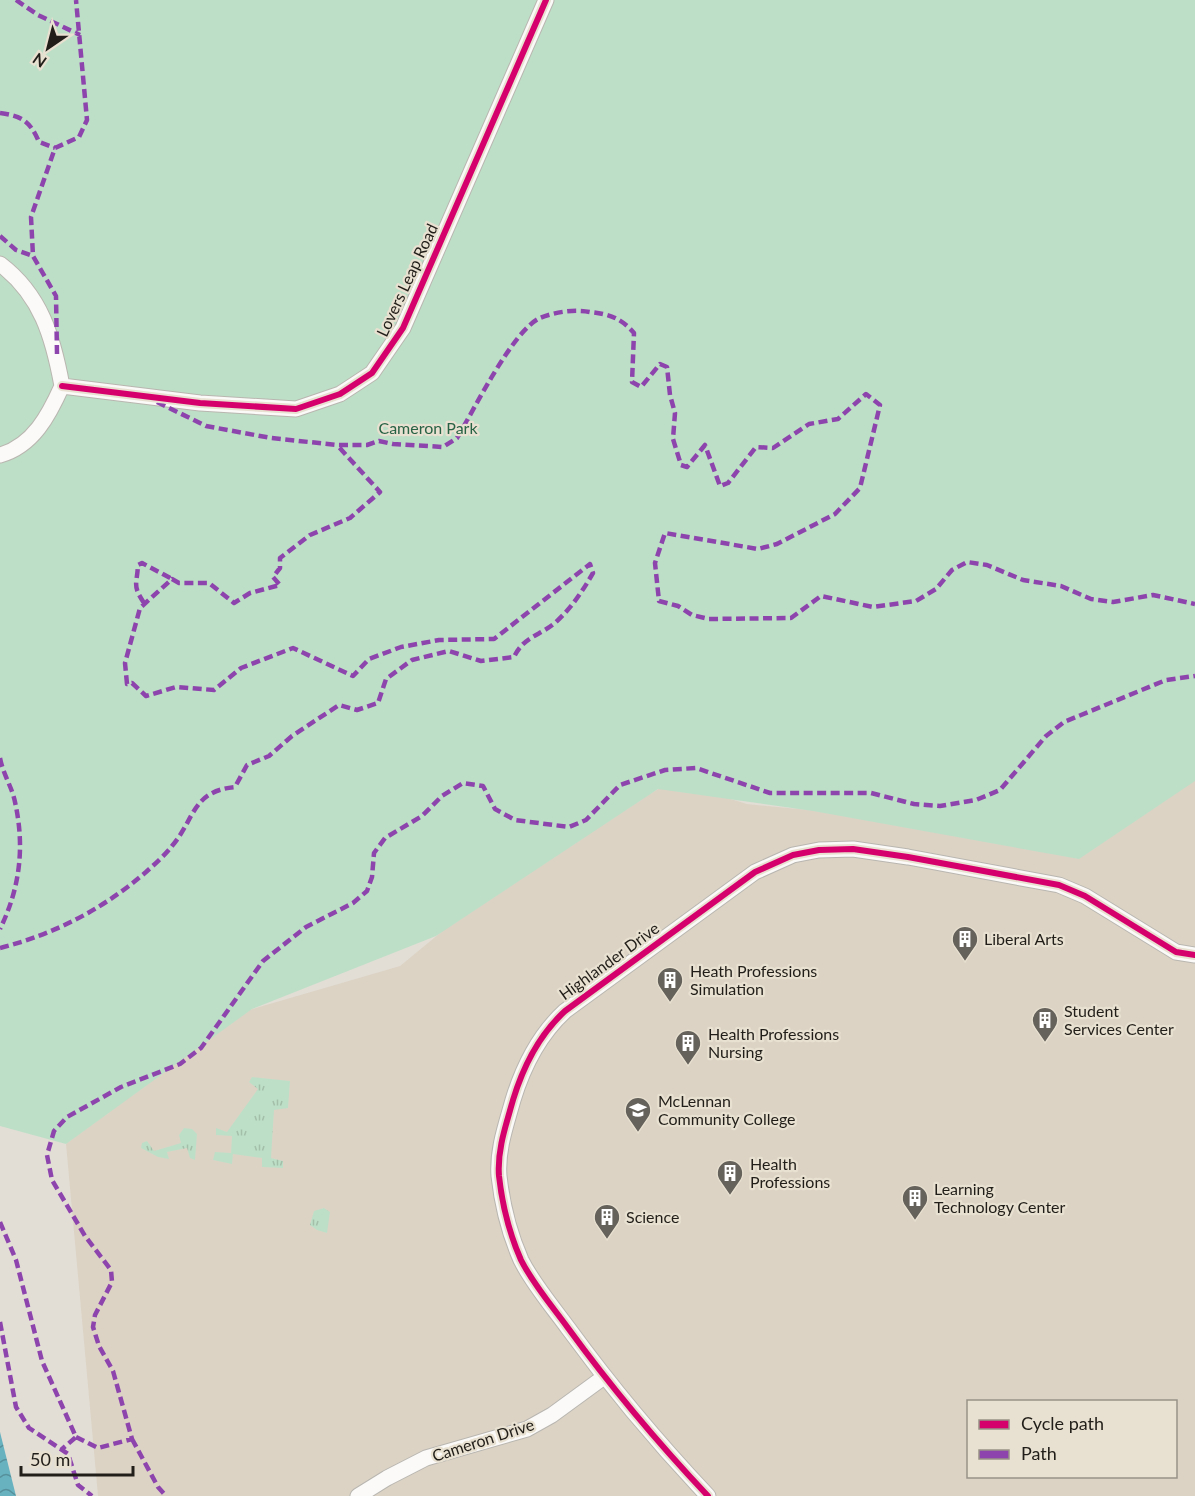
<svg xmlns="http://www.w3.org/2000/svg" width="1195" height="1496" font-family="Lato,sans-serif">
	<defs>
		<pattern id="grass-tufts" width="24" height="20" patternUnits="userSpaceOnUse" patternTransform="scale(1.5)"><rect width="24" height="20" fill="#bedfc7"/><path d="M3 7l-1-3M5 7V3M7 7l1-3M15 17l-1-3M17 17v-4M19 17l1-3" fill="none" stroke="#a3bfaa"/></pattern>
		<pattern id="water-waves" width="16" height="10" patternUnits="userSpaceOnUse" patternTransform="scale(1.5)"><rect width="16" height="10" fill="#68b2c0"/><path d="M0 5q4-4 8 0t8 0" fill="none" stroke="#55909b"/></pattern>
	</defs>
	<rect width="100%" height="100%" fill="#e2ded6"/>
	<!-- built -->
	<path fill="#dcd3c5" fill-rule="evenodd" d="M1195,778v718h-1097l-32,-352 166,-129 168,-49 108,-89 164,-96 75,23 115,11zM968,1402h208v74h-208z"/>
	<!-- grass -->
	<path fill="url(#grass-tufts)" d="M252,1077l38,4 -2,27 -14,2 -3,48 12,3v7l-21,-1v-9l-29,-4 -1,10 -19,-4 2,-8 16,1 1,-17 -16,-1v-7l11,4 31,-43 -9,-7z
		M184,1128l8,1 5,5 -2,26 -5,-2 -3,-10 -20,4 2,7 -11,-2 -17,-9 1,-5 5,-2 7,10 27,-8 -2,-8z
		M324,1208l6,4 -3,21 -10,-3 -7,-5 4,-14z"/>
	<!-- green -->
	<path fill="#bedfc7" d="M0,0h1195v781l-116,78 -266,-48 -155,-22 -222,147 -184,73 -186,135 -66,-18z"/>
	<!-- water -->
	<path fill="url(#water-waves)" d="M0,1432l16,64h-16z"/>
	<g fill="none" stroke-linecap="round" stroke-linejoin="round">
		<!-- minor casing -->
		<g stroke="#b9b6b0" stroke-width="17">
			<path id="minor" d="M0,264c41,31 53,73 62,122
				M62,386l138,17 96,6 44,-15 32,-21 31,-45 143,-328
				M0,455c33,-9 49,-40 62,-69
				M358,1496l29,-18 39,-20 101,-29 25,-14 52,-38
				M708,1496c-51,-54 -97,-109 -140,-168 -16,-22 -35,-44 -47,-68 -11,-25 -19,-57 -22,-84 -2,-26 7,-51 14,-76 10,-33 26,-65 52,-89l190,-139 38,-17 26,-5 34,-1 55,8 151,28 26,11 91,56 19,3"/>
		</g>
		<!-- minor -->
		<use href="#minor" stroke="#fbfaf9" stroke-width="15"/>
		<!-- quiet -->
		<path stroke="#8e44ad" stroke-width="4.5" stroke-dasharray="9 4.5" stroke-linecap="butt" d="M16,0l22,15 42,20
			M0,113c22,3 30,8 39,29l16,6
			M0,236l16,14 17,6
			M57,354l-1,-58 -23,-40 -2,-39 24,-69 24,-11 8,-17 -11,-120
			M157,402l49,24 65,12 66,7h30l12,-4 14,3 50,3 14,-9c17,-28 56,-108 83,-120 14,-6 35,-9 50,-6 19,2 31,6 44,21l-2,49 9,5 19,-23 7,3 3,28 5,18 -2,26 8,26 6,2 18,-22 15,41 8,-3 28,-36 17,1 36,-24 29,-5 28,-25 14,11 -20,83 -25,26 -58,30 -19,5 -93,-16 -10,30 4,38 19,5 14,9 17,4 82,-1 30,-22 52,11 43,-6 20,-12 16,-19 15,-8 20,3 36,15 38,6 30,13 22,3 40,-7 42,9
			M144,603c-12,-18 -7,-18 -6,-38l4,-2 30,16
			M0,758c3,16 12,29 15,44 10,45 5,86 -15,127
			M0,948c55,-14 103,-39 146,-76 9,-8 19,-17 26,-26 23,-27 20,-55 63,-59l12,-22 22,-9 23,-20 47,-31 18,5 21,-7 8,-24 26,-19 37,-9 32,10 33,-4c10,-21 26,-21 42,-35 16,-15 26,-30 37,-49l-3,-9 -96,75 -55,1 -38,7 -32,12 -16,17 -60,-28 -52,20 -27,22 -38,-3 -30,9 -14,-13 -5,1 -2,-21 15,-55 32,-29 7,4h30l25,20 16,-10 30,-8 -7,-8 7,-9v-10l30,-23 40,-17 30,-26 -43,-47
			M0,1222l16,38 26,101 34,76 -15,13
			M0,1322l16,85 13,21 39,26 10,31 14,11
			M76,1437l22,11 34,-9 -19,-68 -14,-25 -6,-19 2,-12 17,-33 -1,-12 -26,-34 -33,-56 -5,-25 7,-24 13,-14 54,-30 59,-23 21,-16 62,-87 43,-34 47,-24 14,-12 5,-14 2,-24 11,-15 37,-22 20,-20 21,-13 20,3 12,23 20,11 54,7 17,-7 34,-35 45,-15 31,-2 74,25h101l43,11 26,2 36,-6 24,-10 46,-54 18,-14 102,-42 29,-4
			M132,1439l26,48 8,9"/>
		<!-- cycleway casing -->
		<g stroke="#e8e0d0" stroke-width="10">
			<path id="cycleway" d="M62,386l138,17 96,6 44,-15 32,-21 31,-45 143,-328
				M708,1496c-51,-54 -97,-109 -140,-168 -16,-22 -35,-44 -47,-68 -11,-25 -19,-57 -22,-84 -2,-26 7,-51 14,-76 10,-33 26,-65 52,-89l190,-139 38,-17 26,-5 34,-1 55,8 151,28 26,11 91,56 19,3"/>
		</g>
		<!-- cycleway -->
		<use href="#cycleway" stroke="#d6006c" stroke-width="6"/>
	</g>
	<!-- icons -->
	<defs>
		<g id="building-pin" transform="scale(1.35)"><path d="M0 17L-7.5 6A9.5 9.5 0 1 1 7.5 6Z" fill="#65615b" stroke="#e8e0d0"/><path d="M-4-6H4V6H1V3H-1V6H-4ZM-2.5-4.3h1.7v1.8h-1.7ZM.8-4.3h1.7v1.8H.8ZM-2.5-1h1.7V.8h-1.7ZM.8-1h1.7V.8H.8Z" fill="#fff"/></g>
		<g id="university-pin" transform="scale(1.35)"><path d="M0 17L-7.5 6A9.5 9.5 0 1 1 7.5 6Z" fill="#65615b" stroke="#e8e0d0"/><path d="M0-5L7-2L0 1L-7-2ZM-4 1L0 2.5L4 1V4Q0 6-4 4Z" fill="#fff"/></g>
	</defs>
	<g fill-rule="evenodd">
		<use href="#building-pin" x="965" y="939"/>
		<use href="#building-pin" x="670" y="980"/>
		<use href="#building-pin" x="1045" y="1020"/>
		<use href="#building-pin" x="688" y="1043"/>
		<use href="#university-pin" x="638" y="1110"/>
		<use href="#building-pin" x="730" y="1173"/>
		<use href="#building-pin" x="915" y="1198"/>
		<use href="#building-pin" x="607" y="1217"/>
	</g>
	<g text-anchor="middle" stroke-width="4.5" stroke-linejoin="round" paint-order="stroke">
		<!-- street labels -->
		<g font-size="16" fill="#211e19" stroke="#e8e0d0">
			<text transform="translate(407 280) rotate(-65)" y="6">Lovers Leap Road</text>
			<text transform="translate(609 961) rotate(-36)" y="6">Highlander Drive</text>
			<text transform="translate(483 1440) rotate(-18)" y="6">Cameron Drive</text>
		</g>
		<!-- park labels -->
		<g font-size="16" fill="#276244" stroke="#e8e0d0">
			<text x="428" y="434">Cameron Park</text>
		</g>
		<!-- poi labels -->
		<g font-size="16" fill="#211e19" stroke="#e8e0d0" text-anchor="start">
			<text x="984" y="945">Liberal Arts</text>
			<text x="690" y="977">Heath Professions<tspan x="690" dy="18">Simulation</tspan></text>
			<text x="1064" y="1017">Student<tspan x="1064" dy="18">Services Center</tspan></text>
			<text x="708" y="1040">Health Professions<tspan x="708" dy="18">Nursing</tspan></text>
			<text x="658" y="1107">McLennan<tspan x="658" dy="18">Community College</tspan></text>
			<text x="750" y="1170">Health<tspan x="750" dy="18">Professions</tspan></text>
			<text x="934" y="1195">Learning<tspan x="934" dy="18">Technology Center</tspan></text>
			<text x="626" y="1223">Science</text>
		</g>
	</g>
	<!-- legend -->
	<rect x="967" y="1400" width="210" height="78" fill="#e8e0d0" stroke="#989287" stroke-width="1.5"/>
	<rect x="979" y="1420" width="30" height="9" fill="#d6006c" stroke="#989287" stroke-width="1.5"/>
	<text x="1021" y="1430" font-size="18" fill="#211e19">Cycle path</text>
	<rect x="979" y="1450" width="30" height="9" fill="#8e44ad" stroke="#989287" stroke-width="1.5"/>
	<text x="1021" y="1460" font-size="18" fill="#211e19">Path</text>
	<!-- north arrow -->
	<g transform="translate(48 48) rotate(215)" stroke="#e8e0d0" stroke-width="4.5" paint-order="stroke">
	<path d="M0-4.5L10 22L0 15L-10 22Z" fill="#211e19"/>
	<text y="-9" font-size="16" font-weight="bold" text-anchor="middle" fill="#211e19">N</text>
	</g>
	<!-- scale -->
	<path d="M21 1466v9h112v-9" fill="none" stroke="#211e19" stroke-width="3"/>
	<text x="30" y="1466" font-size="18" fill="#211e19" stroke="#e8e0d0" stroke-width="4.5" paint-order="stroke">50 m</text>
</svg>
